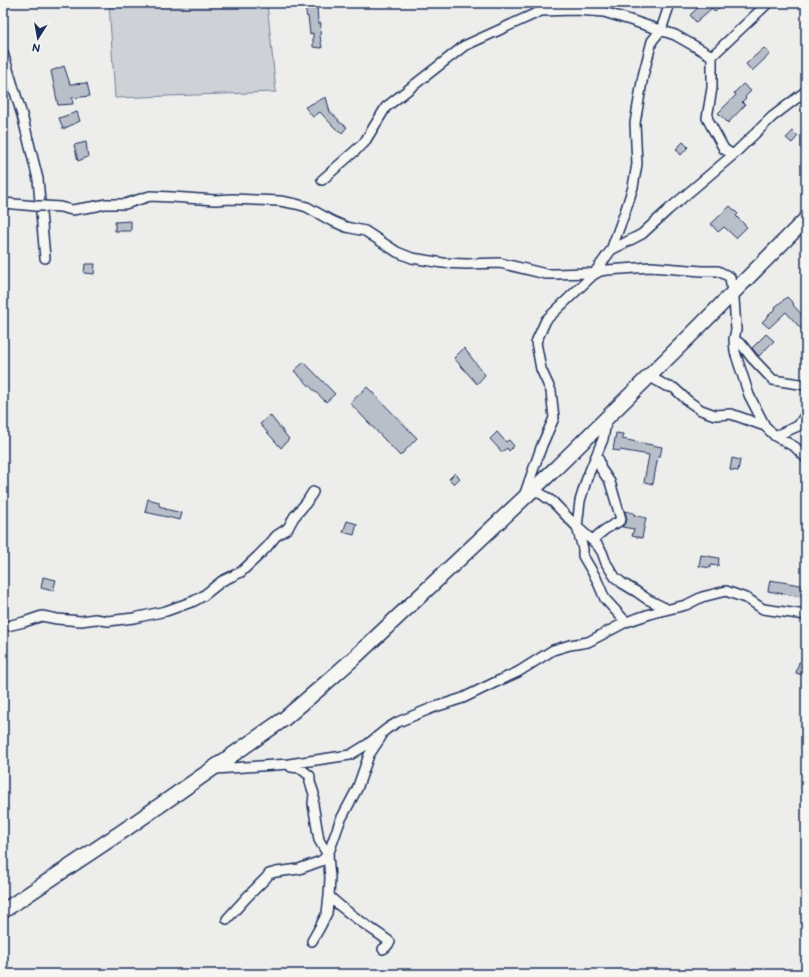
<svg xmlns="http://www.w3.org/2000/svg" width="809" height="977" font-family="'Balsamiq Sans',sans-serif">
	<rect width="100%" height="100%" fill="#edeeec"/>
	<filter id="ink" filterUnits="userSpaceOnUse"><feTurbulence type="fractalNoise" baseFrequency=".025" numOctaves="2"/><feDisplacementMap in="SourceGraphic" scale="8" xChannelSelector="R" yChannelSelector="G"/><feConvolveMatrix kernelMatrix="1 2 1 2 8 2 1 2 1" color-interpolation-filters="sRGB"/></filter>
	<g filter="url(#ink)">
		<!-- green -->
		<path fill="#ced2d7" stroke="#74809a" d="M109,3h158l9,89 -161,6z"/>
		<!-- building -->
		<path fill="#b9bfc8" stroke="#1b2f5e" d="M703,3h21l-9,9 -3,-4 -16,14 -6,-7z
			M317,6l1,17h3l-1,13 2,12 -9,-1v-14l-3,1 -2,-18 -1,1 -2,-9z
			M764,48l6,6 -18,17 -6,-7z
			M64,66l6,18 17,-1 3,13 -18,2 1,6 -15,1 -7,-34z
			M743,84l8,7 -6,6 1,1 -4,4 3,3 -17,18 -10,-10 18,-18 -2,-2z
			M326,97l4,15 9,8 -1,1 9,6 -5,6 -7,-5 -15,-16 -7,5 -8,-10z
			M77,112l3,9 -17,8 -4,-11z
			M793,131l5,5 -6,7 -6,-5z
			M86,142l2,15 -10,4 -4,-16z
			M683,142l5,5 -7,8 -5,-6z
			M730,206l8,8 -2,2 11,11 -11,11 -12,-11 -6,5 -7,-8z
			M131,221v10h-16v-9z
			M85,264h10l-1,10 -10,-1z
			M787,297l7,7 -1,1 13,14v7l-4,4 -16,-18 -17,16 -7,-6 14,-14 -1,-1z
			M766,334l8,7 -15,15 -7,-8z
			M464,348l21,27 -8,9 -23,-26z
			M304,362l31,32 -9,8 -32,-31z
			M367,387l50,51 -17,18 -50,-53z
			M270,415l19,24 -8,9 -21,-24z
			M497,432l9,10 3,-2 5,6 -5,5 -2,-3 -5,4 -12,-13z
			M616,433l7,1 -1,5 40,8 -2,10 -2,-1 -5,28 -9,-2 5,-27 -29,-5v1l-7,-1z
			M732,458l8,2 -2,11 -8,-1z
			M455,473l5,5 -6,6 -5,-5z
			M148,499l11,3v4l7,2 -1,1 17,4 -2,7 -35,-8z
			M625,511l9,2v2l12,3 -4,20 -10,-2 2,-7 -12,-2 5,-7z
			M347,521l10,3 -3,11 -11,-3z
			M701,555l18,3 -1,8 -7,-1 -1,3 -11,-2z
			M43,577l13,3 -3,11 -12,-3z
			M770,580l36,6v12l-38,-7z
			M799,662l7,2v12l-10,-3z"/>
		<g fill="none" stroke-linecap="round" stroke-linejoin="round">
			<!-- street casing -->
			<g stroke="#1b2f5e" stroke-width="12">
				<path id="street" d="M3,53l19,62 16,64 7,79
					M712,56l56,-53
					M322,180l42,-37 22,-36 78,-61 77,-35 35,-1 28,2 26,8 45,15 37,21v32l-5,30 17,31 9,6
					M3,203l33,3
					M44,206l16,1 12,3 25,-4 8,-2h20l25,-8 22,1 43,3 17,-1 48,2 16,3 11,3 23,13 16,7 19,4 32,21 15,6 31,5 23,1 34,-1 46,11h9l33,-1 5,2 7,-4 7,-1 44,-3 51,4h16l12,6 2,16 2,5 2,32 -2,9 1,13 14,43 16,31 10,10 20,11 11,11
					M611,250l14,-38 8,-25 4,-23 -2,-41 8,-47 9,-35 9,-11 9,-27
					M734,339l8,6 10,13 21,22 33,5
					M649,376l17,10 8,2 14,13 13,9 14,5 16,-1 34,12
					M607,418l-4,21 -16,39 -7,23 -3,26 16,14 5,5 4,6 4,11 9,14 7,6 15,9 10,7 20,10
					M775,436l23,-10 8,-12
					M535,488l2,3 16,11 24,25 6,22v7l13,22 9,21 21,23
					M524,496l18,-51 12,-27 -3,-27 -10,-22 -5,-27 10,-22 47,-45 18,-25 31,-16 26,-24 65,-55 39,-38 34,-26
					M593,541c3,-5 12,-12 18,-15 4,-3 8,-3 10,-7l-11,-37 -9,-13 -2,-9 -3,-4
					M3,627l21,-5 18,-6 15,3 24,2 14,-2 13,2 26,-3 32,-7 28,-10 9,-5 19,-15 19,-9 16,-15 10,-10 9,-11 12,-8 6,-11 12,-14 7,-11
					M215,769l74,-5 61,-9 18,-11 20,-16 10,-6 34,-14 31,-10 33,-16 22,-10 35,-22 17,-5 18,-3 38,-20 27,-9 33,-8 16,-8 24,-6 22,8 15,10 43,6
					M329,896c18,18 41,31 61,46l-4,5 -3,2
					M227,919l20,-22 19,-19 3,-4 7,-2 23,-3 22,-8 7,-6 -9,-15 -6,-36 1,-10 -4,-12v-6l-10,-8 -9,-1 -1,-2
					M312,941l8,-14 7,-14 2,-17 1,-18 -2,-23 12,-34 17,-32 12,-34 12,-18"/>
			</g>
			<!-- primary casing -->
			<g stroke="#1b2f5e" stroke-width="17">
				<path id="primary" d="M3,911l120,-80 161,-112 35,-30 35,-31 203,-191 136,-134 113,-114"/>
			</g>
			<!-- street -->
			<use href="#street" stroke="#f6f6f2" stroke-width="9"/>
			<!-- primary -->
			<use href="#primary" stroke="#f6f6f2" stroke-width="14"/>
			<!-- street-bridge casing -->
			<g stroke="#1b2f5e" stroke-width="12" stroke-linecap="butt">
				<path id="street-bridge" d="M36,206h8"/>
			</g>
			<!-- street-bridge -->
			<use href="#street-bridge" stroke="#f6f6f2" stroke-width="9"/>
		</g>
	</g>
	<!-- margin -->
	<rect width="809" height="977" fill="none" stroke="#f6f6f2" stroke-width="16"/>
	<rect x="8" y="8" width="793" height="961" fill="none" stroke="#1b2f5e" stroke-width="1.5" filter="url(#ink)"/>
	<!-- north arrow -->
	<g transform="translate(38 38) rotate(191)" stroke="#f6f6f2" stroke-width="3" paint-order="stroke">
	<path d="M0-3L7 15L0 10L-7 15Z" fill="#1b2f5e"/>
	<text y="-6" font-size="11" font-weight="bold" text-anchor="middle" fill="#1b2f5e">N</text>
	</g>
</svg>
